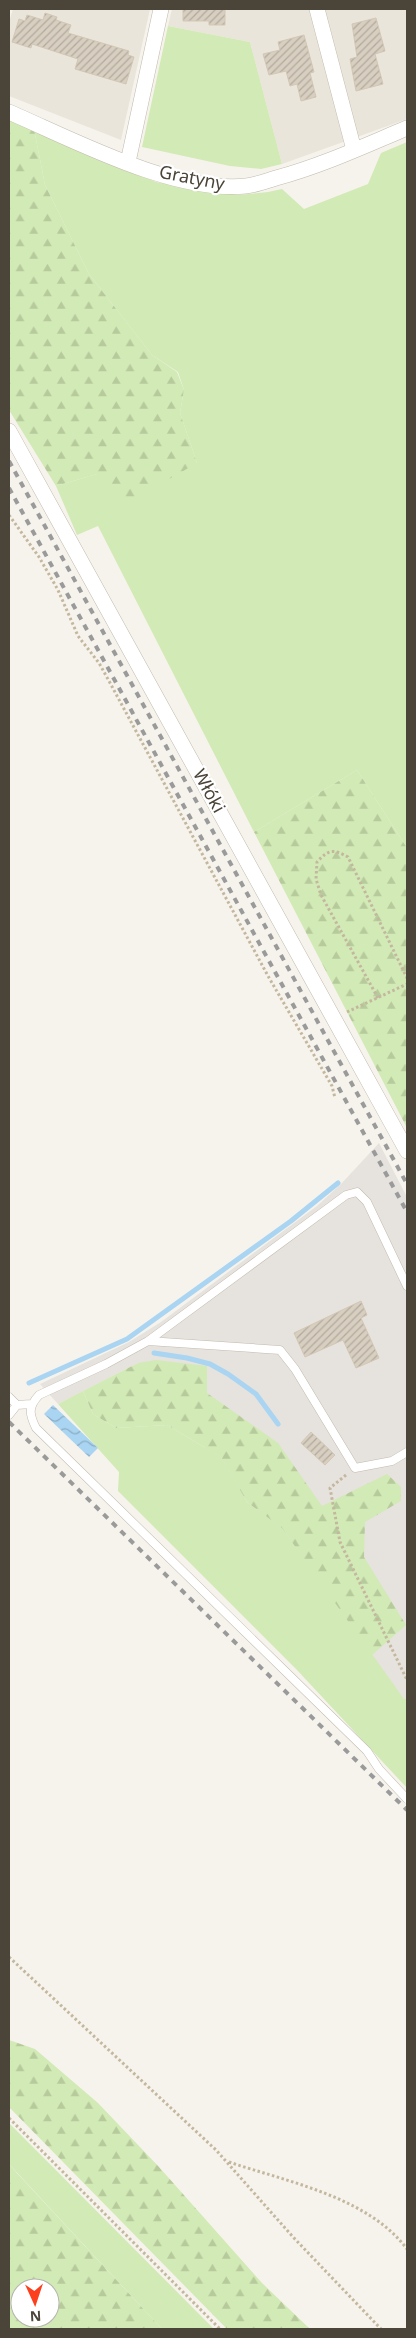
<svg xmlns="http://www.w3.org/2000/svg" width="416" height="2338" font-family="'Noto Sans',sans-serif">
	<defs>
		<pattern id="forest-firs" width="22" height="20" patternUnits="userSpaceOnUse" patternTransform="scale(1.25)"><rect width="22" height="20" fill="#d2eab5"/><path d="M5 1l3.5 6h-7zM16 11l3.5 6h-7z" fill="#b6ca9c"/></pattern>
		<pattern id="water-waves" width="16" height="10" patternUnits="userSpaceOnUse" patternTransform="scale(1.25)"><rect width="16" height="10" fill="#a9d4f2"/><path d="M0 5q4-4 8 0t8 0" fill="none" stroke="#8caec5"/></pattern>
		<pattern id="building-hatch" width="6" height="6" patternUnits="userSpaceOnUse" patternTransform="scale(1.25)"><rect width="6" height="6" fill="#d8cfc1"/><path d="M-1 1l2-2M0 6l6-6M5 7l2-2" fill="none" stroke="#b1aa9e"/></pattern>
	</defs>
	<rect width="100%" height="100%" fill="#f6f3ec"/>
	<!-- residential -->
	<path fill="#eae5da" d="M13,9h137l-29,131 -112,-44v-74z
		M172,9h235v110l-125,45 -32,-122 -82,-16z"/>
	<!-- industrial -->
	<path fill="#e6e2dd" d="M379,1143l28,54v501l-3,1 -266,-336 -80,41 -18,-20 89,-42 32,-20 156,-116 25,-23z"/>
	<!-- grass -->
	<path fill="#d2eab5" d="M168,26l82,16 32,122 -21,5 -31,-3 -88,-19z
		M34,129l122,53 82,13 30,-3 14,-3 22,20 64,-25 13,-31 26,-11v706l-50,-78 -103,62 -156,-306 -21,9 -21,-49 41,-12 100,-11 -17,-50 4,-23 -6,-18 -26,-17 -63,-81 -44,-89z
		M83,1391l10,23 23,14 51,-3 54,32 26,45 35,26 122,171 3,-1v90l-110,-118 -179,-179 1,-19 -61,-68z
		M9,2123l205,206h-52l-153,-165z"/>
	<!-- forest -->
	<path fill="url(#forest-firs)" fill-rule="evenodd" d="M9,120l25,9 11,56 44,89 63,81 25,17 7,18 -4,23 17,50 -66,38 -34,-27 -41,12 -47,-76z
		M357,770l50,78v280l-153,-296z
		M156,1360l51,6v27l71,50 44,63 65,-32 14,13v14l-36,21 -1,35 42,68 -34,30 -90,-127 -35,-26 -26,-45 -54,-32 -51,3 -23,-14 -10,-23 55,-28z
		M9,2040l26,9 63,54 61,64 103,116 48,46h-83l-218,-222z
		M9,2164l7,8 146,157h-153zM20,2288h30v30h-30z"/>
	<!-- water -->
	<path fill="url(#water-waves)" d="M53,1405l45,43 -9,9 -45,-43z"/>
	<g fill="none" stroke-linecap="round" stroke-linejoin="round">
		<!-- stream -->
		<path stroke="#a9d4f2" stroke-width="5" d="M154,1353l33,5 23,6 18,10 28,20 22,30
			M29,1383l98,-44 164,-118 47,-38"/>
	</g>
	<!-- building -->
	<path fill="url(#building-hatch)" stroke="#d3c7b4" d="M183,9h42v16h-16v-4h-26z
		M45,13l12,4 -1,3 15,5 -3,8 61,18 -1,4 6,2 -8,27 -51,-15 3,-10 -46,-15 -1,4 -19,-6 7,-23 6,2 2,-6 16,5z
		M376,18l9,33 -10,3 8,30 -27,7 -6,-32 7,-2 -5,-33z
		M304,35l10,37 -4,1 6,24 -15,4 -4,-17 -7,2 -4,-15 -17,4 -6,-21 17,-4 -2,-8z
		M361,1301l6,14 -6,3 18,40 -23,10 -13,-28 -38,17 -11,-24z
		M311,1432l24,23 -10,10 -24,-22z"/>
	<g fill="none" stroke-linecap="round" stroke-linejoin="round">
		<!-- lane casing -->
		<g stroke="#c2bbae" stroke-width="9">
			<path id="lane" d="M407,1286l-40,-84 -10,-10 -11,3 -198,146 -42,23 -67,31c-11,12 -10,19 -3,33l331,323 12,18 28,30
				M148,1341l132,9 15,19 60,99 37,-7 15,-9
				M9,1397l8,8
				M9,1415l8,-10 14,-1"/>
		</g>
		<!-- street casing -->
		<g stroke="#c2bbae" stroke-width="16">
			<path id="street" d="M317,9l37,141
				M9,112c67,29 164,81 237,74 10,-1 20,-5 30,-8 45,-12 88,-32 131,-50
				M128,162l33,-153
				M9,431l398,720"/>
		</g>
		<!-- path -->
		<path stroke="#c4b79f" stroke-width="3" stroke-dasharray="2.5 2.5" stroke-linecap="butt" d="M9,515l30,42 19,33 20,46 21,27 10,18 159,295 64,110 3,12
			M378,998l-57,-103 -5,-16 1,-17c12,-13 16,-13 31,-5l59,121
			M347,1012l60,-28
			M346,1475l-16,13 10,54 67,138
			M9,1957l207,193 77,87 88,92
			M9,2118l211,211
			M229,2162c59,20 139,35 178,87"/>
		<!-- lane -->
		<use href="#lane" stroke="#fff" stroke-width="8"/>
		<!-- street -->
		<use href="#street" stroke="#fff" stroke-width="15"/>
		<!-- rail -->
		<path stroke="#9a9a9a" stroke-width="4" stroke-dasharray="6 6" stroke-linecap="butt" d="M9,461l398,723
			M9,488l398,724
			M9,1422l398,388"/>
	</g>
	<g text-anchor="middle" stroke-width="4.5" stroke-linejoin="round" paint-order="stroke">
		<!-- street labels -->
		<g font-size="18" fill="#4b4439" stroke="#fff">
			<text transform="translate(192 178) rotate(11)" y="6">Gratyny</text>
			<text transform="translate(209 791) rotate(61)" y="6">Włóki</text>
		</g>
	</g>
	<!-- border -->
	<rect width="416" height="2338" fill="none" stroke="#4b4439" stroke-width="20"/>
	<!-- north arrow -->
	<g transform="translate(35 2303) rotate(177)"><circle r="24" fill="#ffffff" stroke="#b7b4b0"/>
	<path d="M0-4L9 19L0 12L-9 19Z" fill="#fc3f1d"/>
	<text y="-8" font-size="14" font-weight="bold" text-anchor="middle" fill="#4b4439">N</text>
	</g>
</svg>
